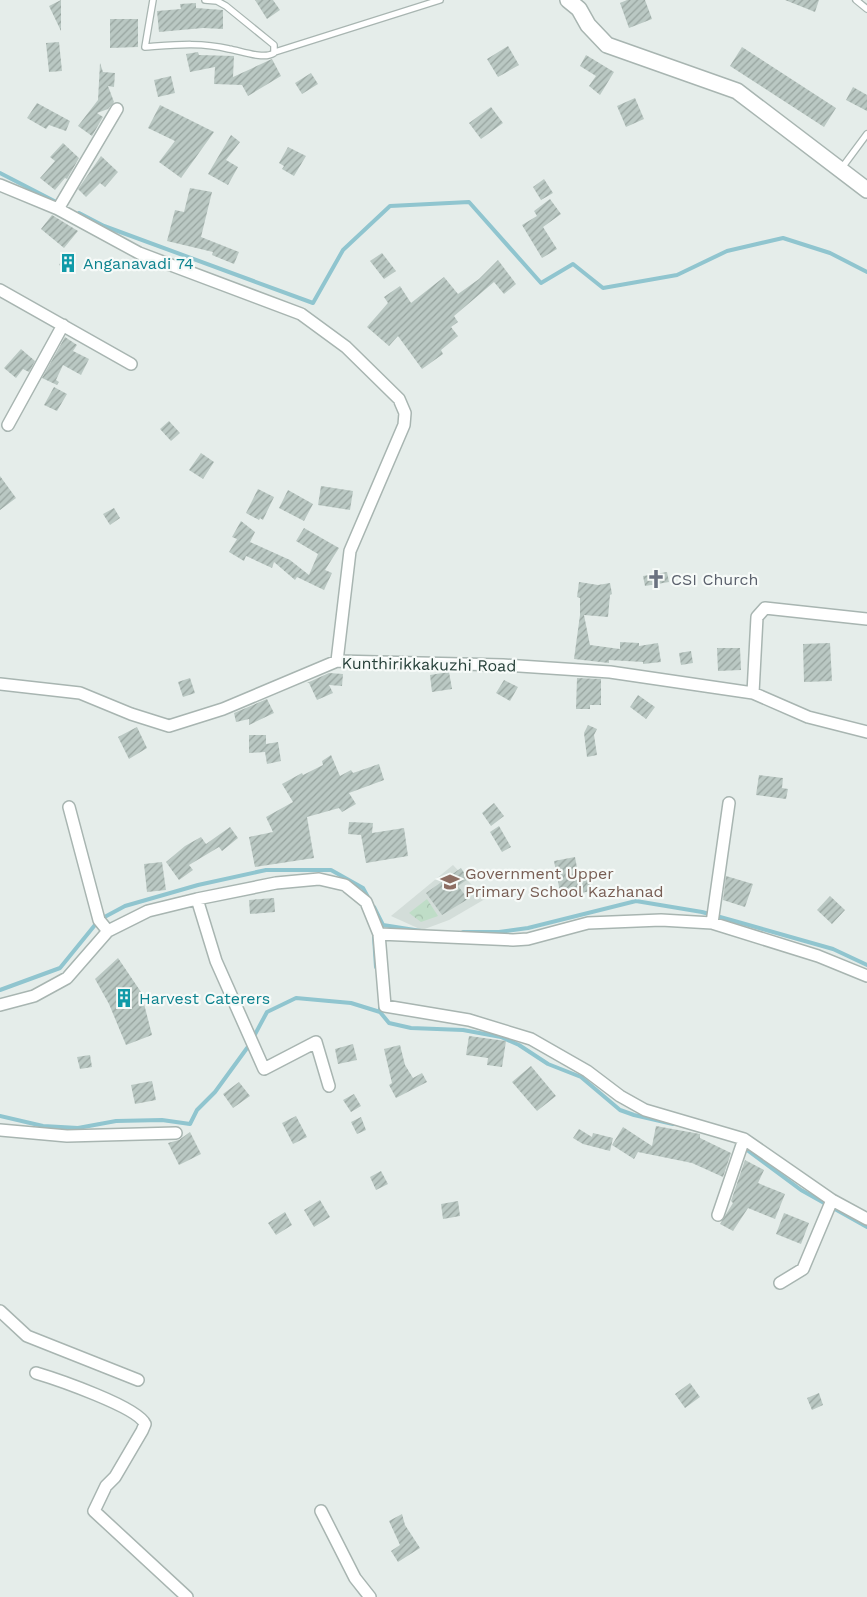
<svg xmlns="http://www.w3.org/2000/svg" width="867" height="1597" font-family="'Work Sans',sans-serif">
	<defs>
		<pattern id="forest-crowns" width="20" height="18" patternUnits="userSpaceOnUse" patternTransform="scale(1.25)"><rect width="20" height="18" fill="#bfddc7"/><path d="M2 6a3 3 0 1 1 6 0M12 15a3 3 0 1 1 6 0" fill="none" stroke="#a4bfac"/></pattern>
		<pattern id="building-hatch" width="6" height="6" patternUnits="userSpaceOnUse" patternTransform="scale(1.25)"><rect width="6" height="6" fill="#bac8c3"/><path d="M-1 1l2-2M0 6l6-6M5 7l2-2" fill="none" stroke="#97a49f"/></pattern>
	</defs>
	<rect width="100%" height="100%" fill="#e5edea"/>
	<!-- built -->
	<path fill="#d3ddd9" d="M453,865l32,34 -36,21 -27,10 -31,-14z"/>
	<!-- forest -->
	<path fill="url(#forest-crowns)" d="M427,899l11,17 -17,6 -12,-9z"/>
	<g fill="none" stroke-linecap="round" stroke-linejoin="round">
		<!-- stream -->
		<path stroke="#90c5cf" stroke-width="4" d="M0,173l60,31
			M79,213l25,13 209,77 30,-53 47,-44 79,-4 72,81 32,-19 30,24 74,-13 50,-24 56,-13 47,15 37,19
			M374,907l9,18 -9,12 2,30
			M383,925l38,6
			M463,932h36l29,-4 108,-27 66,11 36,10 95,27 34,16
			M0,990l60,-22 39,-48 26,-14 73,-21 68,-15h65l32,18 6,11
			M380,1004v8l9,11 22,5 52,2 38,7 18,8 29,19 33,13 39,33 14,5 39,9
			M253,1038l14,-26 29,-14 55,5 29,9
			M0,1116l43,10 35,2 38,-7 46,-1 28,4 7,-14 18,-18 35,-48
			M743,1147l58,43 66,37"/>
	</g>
	<!-- building -->
	<path fill="url(#building-hatch)" d="M61,0v31l-12,-25z
		M255,0h18l7,10 -13,9z
		M627,0h18l7,19 -23,9 -9,-25z
		M785,0h34l-4,12z
		M196,3v5l27,2v19l-20,-1 -44,4 -2,-21 24,-2 -1,-5z
		M110,19h28v28l-28,1z
		M59,42l3,29 -13,1 -3,-29z
		M508,46l11,19 -21,12 -11,-18z
		M742,47l94,61 -12,19 -94,-61z
		M198,52l1,3 35,1 -1,21 39,-18 9,17 -33,20 -6,-11 -28,-1 1,-17 -25,5 -4,-18z
		M586,55l28,17 -14,23 -11,-9 7,-10 -16,-10z
		M100,63l3,9 12,1 -1,14 -6,-1 6,16 -6,7 -11,4 6,4 -11,19 -14,-10 20,-26z
		M311,73l7,11 -16,10 -7,-11z
		M171,76l4,17 -17,4 -4,-17z
		M853,87l14,8v16l-21,-11z
		M635,98l9,21 -18,8 -9,-21z
		M37,103l33,18 -4,10 -17,-6 -3,4 -19,-11z
		M160,105l54,27 -33,46 -22,-16 16,-21 -27,-13z
		M491,107l12,16 -22,16 -12,-16z
		M231,135l9,7 -14,18 12,7 -10,18 -20,-11z
		M63,143l16,15 -12,21 -2,-1 -10,12 -15,-12 15,-17 -5,-4z
		M288,147l18,9 -12,20 -12,-7 2,-3 -5,-3z
		M101,156l17,16 -13,15 -5,-4 -14,14 -8,-8z
		M544,179l9,14 -12,7 -8,-13z
		M190,188l22,4 -11,45 38,15 -5,12 -22,-9 1,-3 -46,-11 8,-31 9,2z
		M550,199l11,15 -18,13 14,22 -15,9 -20,-33 15,-9 -3,-5z
		M52,215l26,16 -14,17 -23,-19z
		M382,253l14,18 -12,8 -14,-18z
		M65,255l11,7 -5,9 -12,-6z
		M498,260l18,24 -12,10 -10,-12 -40,34 4,6 -7,5 7,9 -17,14 2,4 -21,15 -24,-33 -9,10 -22,-19 21,-24 -4,-6 16,-11 11,17 33,-26 14,17 21,-15z
		M65,337l12,8 -4,6 16,8 -8,16 -18,-10 -7,15 3,2 -2,3 -15,-7z
		M21,349l14,12 -6,11 -6,-3 -7,9 -12,-10z
		M54,387l13,7 -10,17 -13,-6z
		M169,421l11,12 -9,8 -11,-12z
		M201,453l13,9 -11,17 -14,-9z
		M0,476l16,22 -16,12z
		M321,486l32,5 -3,19 -32,-5z
		M258,489l16,8 -11,23 -3,-2 -1,2 -13,-7z
		M288,490l25,14 -9,17 -25,-13z
		M114,508l6,10 -10,7 -7,-11z
		M241,521l14,11 -5,10 40,18 19,15 9,-21 -22,-13 8,-13 35,20 -14,22 7,3 -8,17 -27,-13 -2,3 -21,-18 -2,6 -26,-12 -2,5 -15,-9 8,-13 -5,-2z
		M667,572l2,10 -24,4 -2,-10z
		M579,582l19,3 12,-2 2,11 -2,1 -2,22 -24,-2 6,30 30,4v-7l19,1v3l19,-3 3,19 -18,2v-2l-34,-2v3l-35,-4 6,-44v-17l-3,-1z
		M830,643l2,38 -28,1 -1,-38z
		M717,648h23l1,22 -23,1z
		M691,651l2,12 -12,2 -2,-12z
		M449,672l3,17 -20,3 -2,-17z
		M329,673l14,1 -1,12 -13,-1 4,8 -16,7 -8,-17h-2z
		M190,678l5,15 -12,4 -5,-15z
		M577,678l24,1v26h-11v4h-14z
		M504,680l14,7 -8,14 -14,-8z
		M638,695l17,12 -9,12 -16,-12z
		M267,699l7,14 -25,12v-6l-13,3 -2,-9z
		M588,725l9,4 -3,6 3,20 -10,2 -3,-24z
		M137,727l10,21 -18,11 -11,-22z
		M249,735h17v9l12,-2 3,19 -14,3 -2,-12 -16,1z
		M331,755l9,21 11,-6 2,3 26,-9 5,16 -35,13 7,11 -14,8 -3,-4 -32,9 7,41 -59,9 -6,-30 24,-5 -7,-15 27,-15 -11,-18 20,-11 1,2 20,-10 -1,-4z
		M759,775l24,3 -1,10 6,1 -2,10 -30,-4z
		M494,803l10,13 -13,10 -9,-13z
		M349,822l24,1 -1,10 32,-5 4,28 -42,7 -5,-28 -13,-1z
		M499,826l12,21 -9,5 -12,-20z
		M230,827l8,11 -16,13 -3,-4 -30,18 4,5 -14,10 -13,-18 19,-16 16,-9 5,7z
		M575,857l3,16 10,-2 3,20 -30,6 -7,-36z
		M162,862l4,28 -19,2 -3,-28z
		M461,868l7,11 -10,7 10,13 -26,16 -16,-22z
		M726,876l27,8 -8,23 -22,-7z
		M830,896l15,14 -13,14 -15,-14z
		M274,898l1,14 -25,2 -1,-14z
		M118,958l23,34 11,43 -26,10 -17,-41 -14,-25z
		M469,1036l37,5 -4,26 -15,-2 1,-7 -22,-3z
		M353,1044l4,16 -19,4 -3,-15z
		M400,1045l5,20 8,13 9,-5 5,9 -31,16 -7,-13 3,-2 -8,-34z
		M90,1055l2,12 -12,2 -3,-12z
		M531,1066l25,30 -19,15 -25,-29z
		M152,1081l4,19 -21,4 -4,-19z
		M239,1082l11,14 -17,12 -10,-14z
		M354,1094l7,12 -10,6 -8,-12z
		M296,1116l11,21 -14,7 -11,-21z
		M361,1117l5,13 -9,4 -6,-12z
		M656,1126l44,8v4l31,15 -8,24 -31,-14 -54,-11 -4,7 -22,-14 11,-18 29,19z
		M579,1129l13,8 1,-4 20,5 -3,13 -27,-7 -10,-6z
		M190,1132l11,22 -22,11 -11,-22 11,-3z
		M745,1160l19,10 -6,13 27,11 -10,25 -27,-11 -15,23 -13,-7 13,-21 -2,-2z
		M381,1171l7,13 -12,6 -6,-13z
		M320,1200l10,17 -16,10 -10,-17z
		M458,1201l2,15 -17,3 -2,-15z
		M285,1212l7,13 -16,10 -8,-12z
		M784,1213l25,10 -8,21 -25,-10z
		M690,1383l10,14 -15,11 -10,-14z
		M819,1393l4,12 -11,5 -5,-12z
		M402,1514l3,11 15,23 -22,14 -7,-11 9,-6 -11,-24z"/>
	<g fill="none" stroke-linecap="round" stroke-linejoin="round">
		<!-- service casing -->
		<g stroke="#a8b5b1" stroke-width="8">
			<path id="service" d="M153,0l-8,47c29,-2 55,-5 84,2 12,2 35,11 45,4v-8l-48,-39 -9,-5 -12,-1
				M856,0l11,9
				M275,52l165,-52
				M841,169l26,-35"/>
		</g>
		<!-- minor casing -->
		<g stroke="#a8b5b1" stroke-width="14">
			<path id="minor" d="M0,185l58,24 81,44 162,61 45,33 53,52 6,14 -1,12 -54,126 -13,110
				M58,209l59,-100
				M0,290l131,74
				M8,425l55,-100
				M0,684l80,9 51,21 38,12 54,-17 114,-48 166,4 107,7 143,21 55,24 59,15
				M753,693l4,-76 8,-9 102,11
				M69,807l30,113 9,11
				M197,899l19,62 48,108 52,-27 13,44
				M712,923l17,-120
				M379,934l134,6 15,-1 60,-16 73,-3 51,3 106,33 49,20
				M0,1005l34,-9 33,-18 41,-47 40,-20 49,-12 79,-16 43,-4 26,6 21,17 13,32 6,72 84,14 62,19 56,32 33,25 25,14 99,29 88,61 35,19
				M0,1130l67,6 109,-3
				M718,1215l26,-76
				M780,1283l23,-14 29,-69
				M0,1311l27,25 111,44
				M36,1373c20,6 102,34 109,51l-3,7 -27,46 -9,9 -12,25 93,86
				M321,1511l34,67 15,19"/>
		</g>
		<!-- tertiary casing -->
		<g stroke="#a8b5b1" stroke-width="18">
			<path id="tertiary" d="M568,0l11,9 9,16 19,20 130,46 130,99"/>
		</g>
		<!-- service -->
		<use href="#service" stroke="#fff" stroke-width="5.5"/>
		<!-- minor -->
		<use href="#minor" stroke="#fff" stroke-width="11"/>
		<!-- tertiary -->
		<use href="#tertiary" stroke="#fff" stroke-width="15"/>
	</g>
	<!-- icons -->
	<defs>
		<g id="building-bare" transform="scale(1.5)"><path d="M-4-6H4V6H1V3H-1V6H-4ZM-2.5-4.3h1.7v1.8h-1.7ZM.8-4.3h1.7v1.8H.8ZM-2.5-1h1.7V.8h-1.7ZM.8-1h1.7V.8H.8Z" fill="#0f9aa8" stroke="#f6faf8" stroke-width="2.5" paint-order="stroke"/></g>
		<g id="church-bare" transform="scale(1.5)"><path d="M-1.2-6h2.4v3.5h3.3v2.4h-3.3V6h-2.4V-.1h-3.3v-2.4h3.3Z" fill="#6b7280" stroke="#f6faf8" stroke-width="2.5" paint-order="stroke"/></g>
		<g id="school-bare" transform="scale(1.5)"><path d="M0-5L7-2L0 1L-7-2ZM-4 1L0 2.5L4 1V4Q0 6-4 4Z" fill="#8d6e63" stroke="#f6faf8" stroke-width="2.5" paint-order="stroke"/></g>
	</defs>
	<g fill-rule="evenodd">
		<use href="#building-bare" x="68" y="263"/>
		<use href="#church-bare" x="656" y="579"/>
		<use href="#school-bare" x="450" y="882"/>
		<use href="#building-bare" x="124" y="998"/>
	</g>
	<g text-anchor="middle" stroke-width="4.5" stroke-linejoin="round" paint-order="stroke">
		<!-- culture labels -->
		<g font-size="16" fill="#0d838f" stroke="#f6faf8" text-anchor="start">
			<text x="83" y="269">Anganavadi 74</text>
			<text x="139" y="1004">Harvest Caterers</text>
		</g>
		<!-- worship labels -->
		<g font-size="16" fill="#5b616d" stroke="#f6faf8" text-anchor="start">
			<text x="671" y="585">CSI Church</text>
		</g>
		<!-- street labels -->
		<g font-size="16" fill="#253f38" stroke="#f6faf8">
			<text transform="translate(429 664) rotate(1)" y="6">Kunthirikkakuzhi Road</text>
		</g>
		<!-- education labels -->
		<g font-size="16" fill="#785e54" stroke="#f6faf8" text-anchor="start">
			<text x="465" y="879">Government Upper<tspan x="465" dy="18">Primary School Kazhanad</tspan></text>
		</g>
	</g>
</svg>
